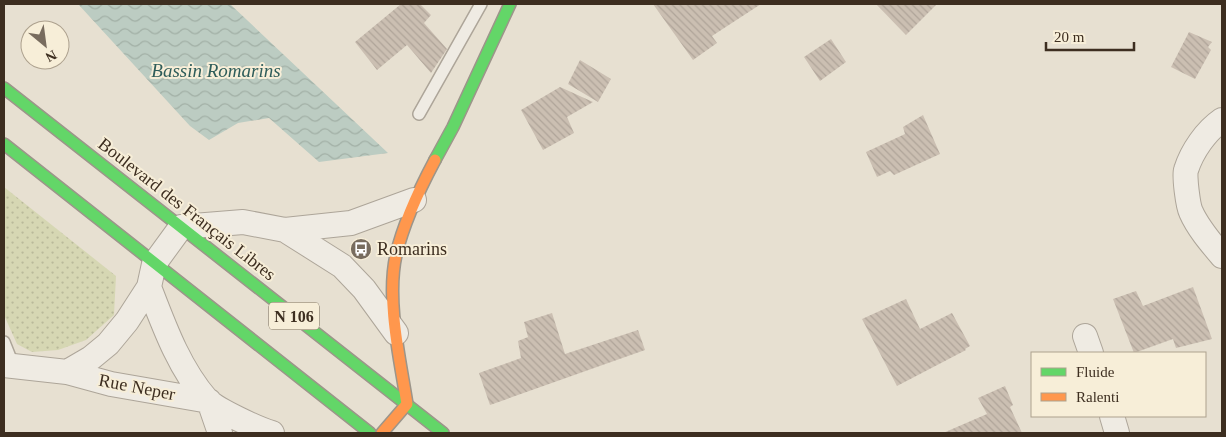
<svg xmlns="http://www.w3.org/2000/svg" width="1226" height="437" font-family="'Times New Roman',serif">
	<defs>
		<pattern id="grass-dots" width="8" height="8" patternUnits="userSpaceOnUse" patternTransform="scale(1.25)"><rect width="8" height="8" fill="#d6d7b3"/><path d="M2 2h.1M6 6h.1" fill="none" stroke="#b9b99a" stroke-width="1.8" stroke-linecap="round"/></pattern>
		<pattern id="water-waves" width="16" height="10" patternUnits="userSpaceOnUse" patternTransform="scale(1.25)"><rect width="16" height="10" fill="#bcccc2"/><path d="M0 5q4-4 8 0t8 0" fill="none" stroke="#a2b0a6"/></pattern>
		<pattern id="building-back-hatch" width="6" height="6" patternUnits="userSpaceOnUse" patternTransform="scale(1.25)"><rect width="6" height="6" fill="#cbbfb2"/><path d="M-1 5l2 2M0 0l6 6M5-1l2 2" fill="none" stroke="#afa499"/></pattern>
	</defs>
	<rect width="100%" height="100%" fill="#e7e0d1"/>
	<!-- grass -->
	<path fill="url(#grass-dots)" d="M4,187l112,89 -2,39 -28,25 -28,10 -26,2 -15,-8 -13,-29z"/>
	<!-- water -->
	<path fill="url(#water-waves)" d="M78,4h152l158,149 -69,9 -50,-44 -31,5 -29,17 -19,-14z"/>
	<!-- building -->
	<path fill="url(#building-back-hatch)" d="M401,4h19l11,11 -7,8 23,26 -16,24 -24,-28 -30,25 -22,-28z
		M653,4h108l-49,32 5,7 -24,17z
		M876,4h61l-31,31z
		M1189,32l23,10 -4,5 3,3 -16,29 -24,-12z
		M831,39l15,23 -26,19 -16,-24z
		M580,60l31,19 -13,23 -30,-18z
		M560,87l33,15 -26,15 7,16 -31,17 -22,-40z
		M923,115l17,39 -46,21 -4,-4 -13,6 -11,-25 39,-18 -2,-7z
		M1193,287l19,52 -36,9 -3,-9 -39,14 -21,-54 23,-8 7,15z
		M906,299l14,30 32,-16 18,33 -5,3 1,1 -69,36 -35,-67z
		M552,313l13,41 73,-24 7,20 -155,55 -11,-32 42,-15 -3,-17 10,-4 -4,-15z
		M1005,386l8,19 -3,2 12,26h-79l44,-19 -9,-16z"/>
	<g fill="none" stroke-linecap="round" stroke-linejoin="round">
		<!-- lane casing -->
		<g stroke="#ada599" stroke-width="14">
			<path id="lane" d="M419,114l62,-110
				M4,342l10,25"/>
		</g>
		<!-- street casing -->
		<g stroke="#ada599" stroke-width="26">
			<path id="street" d="M1222,120c-16,11 -30,31 -36,50 -2,5 2,36 5,42 7,16 20,31 31,44
				M285,230l66,-7 63,-23
				M149,287c15,39 30,81 58,113 10,10 51,29 65,33
				M1085,336l6,17
				M4,365l63,7 44,12 98,17
				M67,372l24,-14 17,-14 19,-23 22,-34 5,-23 27,-37 62,-5 42,8 57,36 22,23 32,44
				M209,401l11,32
				M1112,416l5,17"/>
		</g>
		<!-- fast casing -->
		<g stroke="#9c958a" stroke-width="14">
			<path id="fast" d="M4,88l439,345
				M4,144l366,289
				M435,160l18,-33 57,-123"/>
		</g>
		<!-- slow casing -->
		<g stroke="#9c958a" stroke-width="14">
			<path id="slow" d="M382,433l25,-29c-7,-45 -21,-104 -11,-149 8,-34 23,-65 39,-95"/>
		</g>
		<!-- lane -->
		<use href="#lane" stroke="#efebe3" stroke-width="11"/>
		<!-- street -->
		<use href="#street" stroke="#efebe3" stroke-width="24"/>
		<!-- fast -->
		<use href="#fast" stroke="#63d668" stroke-width="11"/>
		<!-- slow -->
		<use href="#slow" stroke="#ff974d" stroke-width="11"/>
	</g>
	<!-- icons -->
	<defs>
		<g id="bus-disc" transform="scale(1.125)"><circle r="9.5" fill="#786c5e" stroke="#f7eed8"/><path d="M-5-6H5V4H4V6H2V4H-2V6H-4V4H-5ZM-3.5-4V0h7V-4ZM-3.5 1.2v1.5H-2V1.2ZM2 1.2v1.5H3.5V1.2Z" fill="#fff"/></g>
	</defs>
	<g fill-rule="evenodd">
		<use href="#bus-disc" x="361" y="249"/>
	</g>
	<g text-anchor="middle" stroke-width="4" stroke-linejoin="round" paint-order="stroke">
		<!-- shield labels -->
		<rect fill="#f7eed8" stroke="#756857" stroke-width="1" x="269" y="302.5" width="50" height="27" rx="4"/>
		<g font-size="16" font-weight="bold" fill="#3d2e20">
			<text x="294" y="322">N 106</text>
		</g>
		<!-- street labels -->
		<g font-size="18" fill="#3d2e20" stroke="#f7eed8">
			<text transform="translate(187 209) rotate(38)" y="6">Boulevard des Français Libres</text>
			<text transform="translate(137 387) rotate(11)" y="6">Rue Neper</text>
		</g>
		<!-- poi labels -->
		<g font-size="18" fill="#3d2e20" stroke="#f7eed8" text-anchor="start">
			<text x="377" y="255">Romarins</text>
		</g>
		<!-- water labels -->
		<g font-size="19" font-style="italic" fill="#2f5d5a" stroke="#f7eed8">
			<text x="216" y="77">Bassin Romarins</text>
		</g>
	</g>
	<!-- border -->
	<rect width="1226" height="437" fill="none" stroke="#3d2e20" stroke-width="10"/>
	<!-- legend -->
	<rect x="1031" y="352" width="175" height="65" fill="#f7eed8" stroke="#ada18e"/>
	<rect x="1041" y="368" width="25" height="8" fill="#63d668" stroke="#ada18e"/>
	<text x="1076" y="377" font-size="15" fill="#3d2e20">Fluide</text>
	<rect x="1041" y="393" width="25" height="8" fill="#ff974d" stroke="#ada18e"/>
	<text x="1076" y="402" font-size="15" fill="#3d2e20">Ralenti</text>
	<!-- north arrow -->
	<g transform="translate(45 45) rotate(151)"><circle r="24" fill="#f7eed8" stroke="#ada18e"/>
	<path d="M0-4L9 19L0 12L-9 19Z" fill="#786c5e"/>
	<text y="-8" font-size="14" font-weight="bold" text-anchor="middle" fill="#3d2e20">N</text>
	</g>
	<!-- scale -->
	<path d="M1046 42v8h88v-8" fill="none" stroke="#3d2e20" stroke-width="2.5"/>
	<text x="1054" y="42" font-size="15" fill="#3d2e20" stroke="#f7eed8" stroke-width="4" paint-order="stroke">20 m</text>
</svg>
